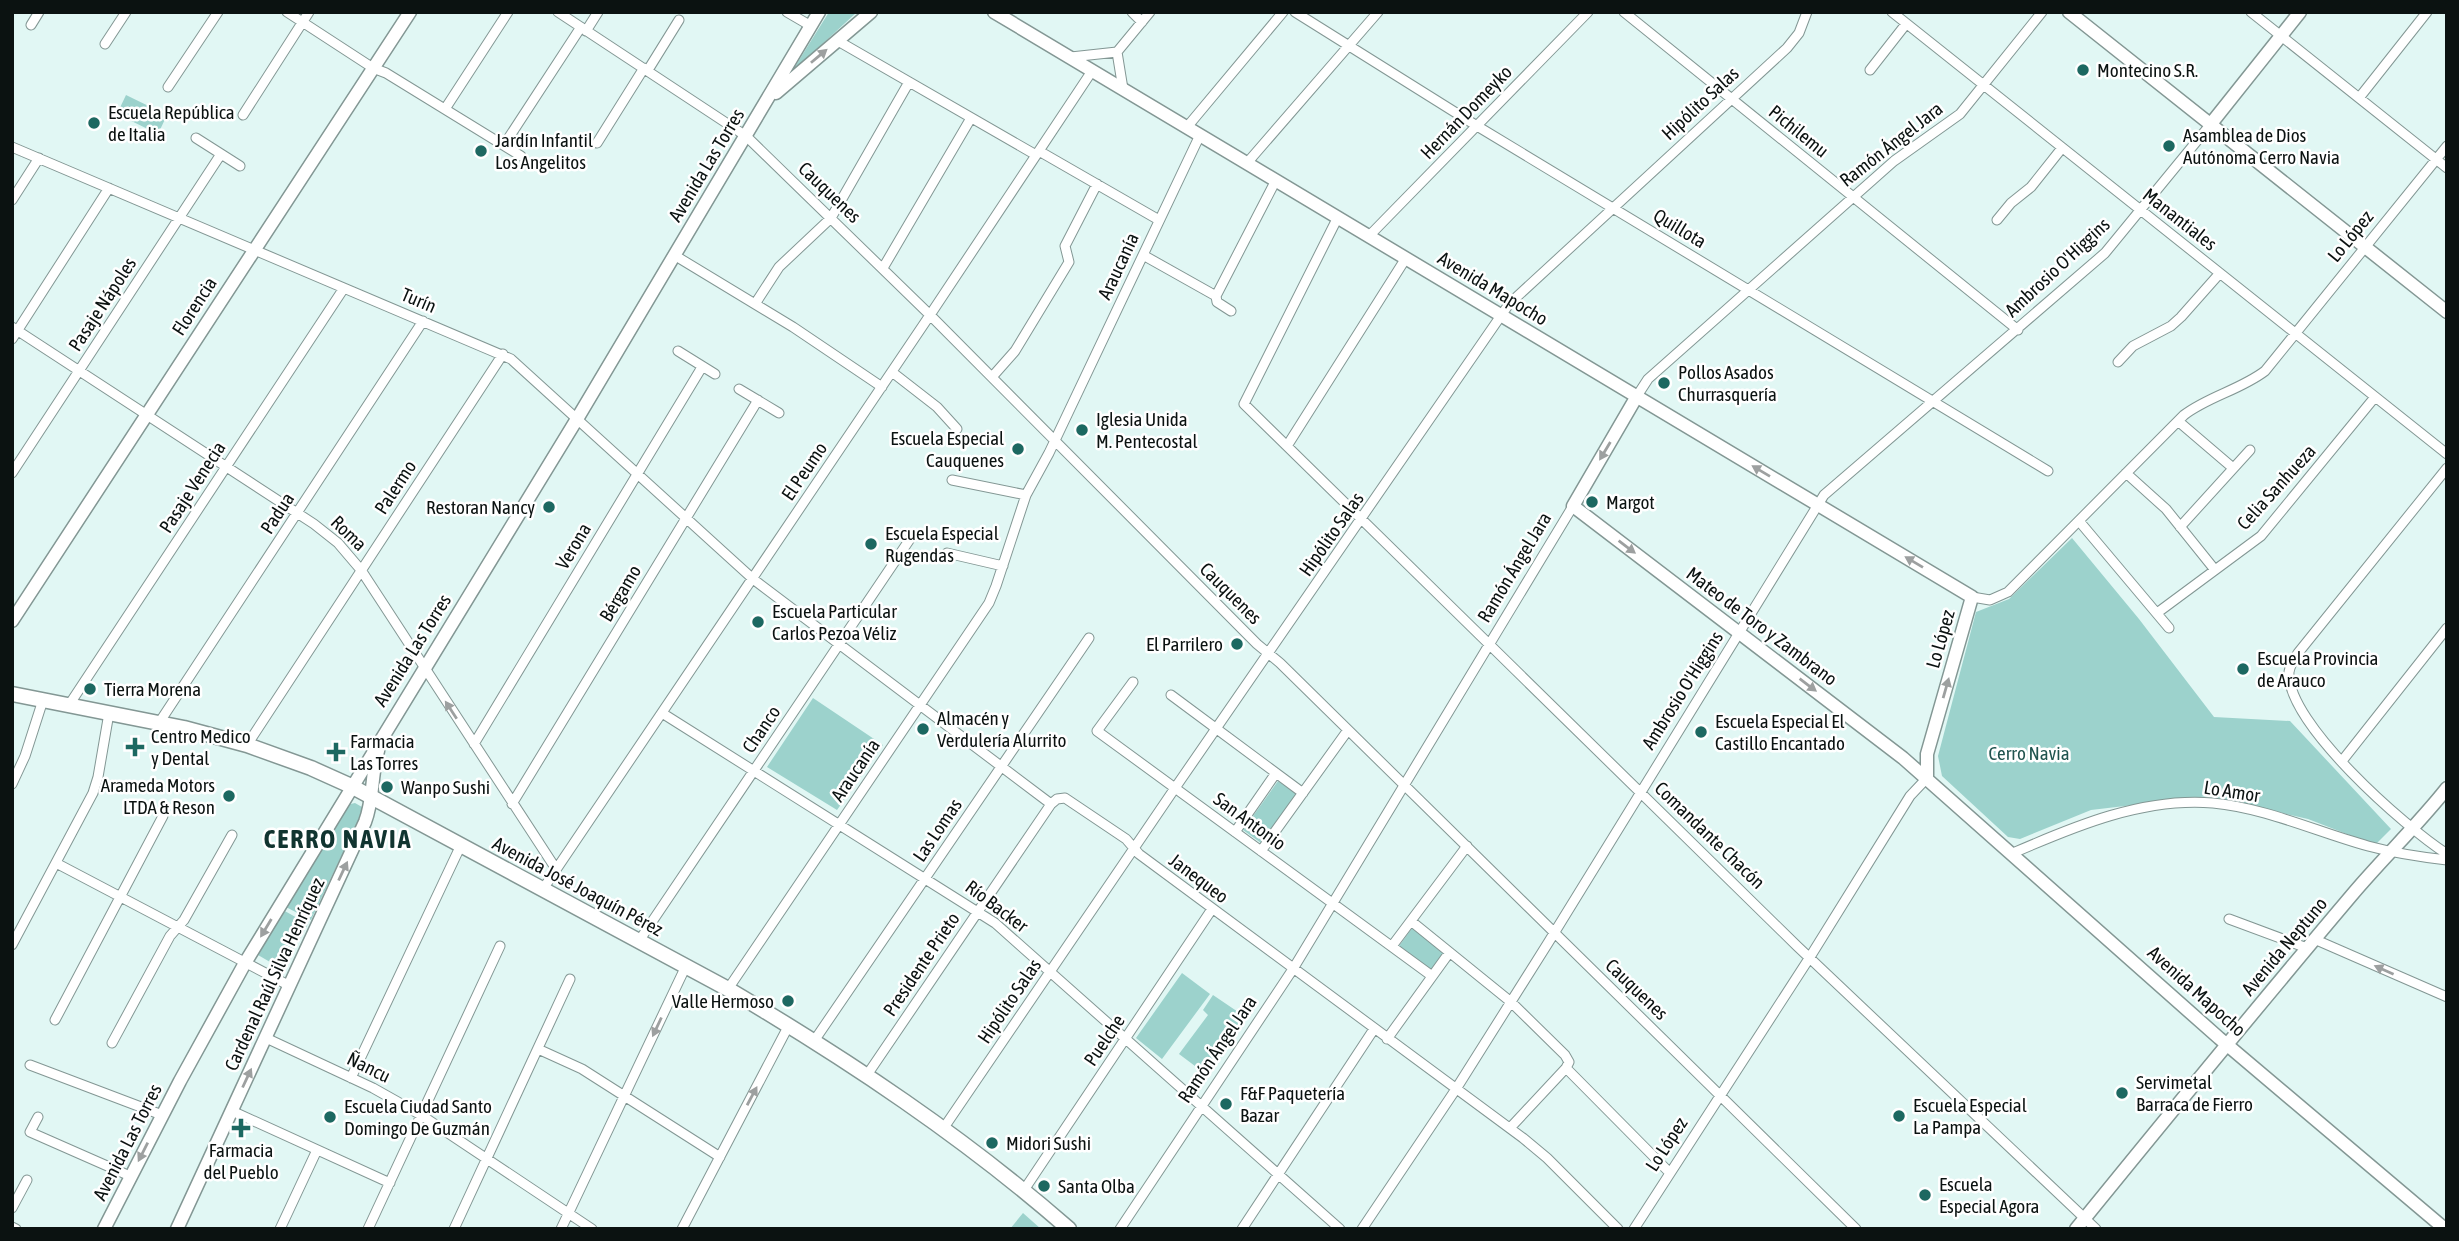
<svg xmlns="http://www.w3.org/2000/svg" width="2459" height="1241" font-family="'Asap Condensed',sans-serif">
	<rect width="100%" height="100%" fill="#e1f7f4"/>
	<!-- green -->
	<path fill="#9cd2cc" d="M829,12h28l-66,61z
		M126,95l41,20 -9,19 -41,-20z
		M2072,538l67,81 75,98 76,4 101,108 -16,16 -67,-26 -99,-23 -118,14 -71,29 -12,-2 -66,-61 -4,-20 38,-144 33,-13z
		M813,698l70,47 -46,65 -70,-43z
		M1278,781l18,13 -35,49 -18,-13z
		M355,803l7,4 -3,12 -48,101 -27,-14 62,-101z
		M283,910l25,14 -26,45 -24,-14z
		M1412,928l33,26 -13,17 -33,-25z
		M1182,973l28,21 -48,65 -26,-21z
		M1213,995l31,21 -11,15 -9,-5 8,6 -29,40 -24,-18 29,-39 -5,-5z
		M1023,1213l18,16h-31z"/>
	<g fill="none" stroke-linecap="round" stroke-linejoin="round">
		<!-- street casing -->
		<g stroke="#839794" stroke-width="11">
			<path id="street" d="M287,12l86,56 13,5 135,83
				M558,12l188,124 184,179 327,329 23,19 576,566
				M787,12l24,14
				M1132,12l10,10
				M1295,12l182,114 571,345
				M1624,12l394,318
				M1892,12l555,442
				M2251,12l196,156
				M31,25l8,-13
				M586,31l12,-19
				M838,41l198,114
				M105,44l21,-32
				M1071,57l46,-5
				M648,70l31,-50
				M1870,70l36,-46
				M168,87l50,-75
				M1123,89l-6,-37 33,-40
				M2359,98l68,-86
				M445,109l63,-97
				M243,115l66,-103
				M1187,127l96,-115
				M196,138l44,28
				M597,143l47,-75
				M504,145l77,-118
				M12,147l499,212 242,220 298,225
				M1039,151l120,69
				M1247,163l131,-151
				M12,200l27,-42
				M1338,217l-94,187 553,542 299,283
				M1997,220l14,-17 20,-16 31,-39
				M1369,236l219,-224
				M674,255l119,72 89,60
				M1143,255l73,41 1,6 14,9
				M883,268l88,-150
				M1216,296l60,-116
				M755,304l24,-37 52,-49 78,-136
				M12,327l302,197 24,19 23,27 195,299
				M12,339l97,-151
				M678,351l37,23
				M2118,362l15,-16 38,-20 10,-9 39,-44
				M892,372l45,35 20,22
				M992,377l23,-26 54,-89 -4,-16 32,-62
				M739,389l40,24
				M1637,396l11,-17 246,-218 66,-47 82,-102
				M2178,421l55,47
				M1287,446l119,-188
				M2447,468l-149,185c-4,6 -8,12 -9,19 -3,51 117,156 158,182
				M12,473l209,-319
				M2126,473l40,36 49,61
				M952,480l74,15
				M2079,521l90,107
				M2180,527l70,-77
				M947,553l56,13
				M1972,597l18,3 18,-8 176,-177c25,-19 56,-25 81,-44l182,-225
				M2157,613l104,-77 114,-139
				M1133,682l-36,49 335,245
				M1171,695l132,98
				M69,705l275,-417
				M662,713l333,210 345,306
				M159,723l264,-402
				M474,744l228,-377
				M247,745l256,-391
				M2342,761l105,-133
				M12,784l13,-28 18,-56
				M512,804l246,-404
				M1235,832l41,-59
				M1261,851l87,-121
				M2013,853c62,-27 131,-56 200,-50 53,5 104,29 155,43 26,7 52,11 79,14
				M56,863l234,123
				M543,889l387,-574 162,-244
				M2229,919l78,29
				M1411,921l100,81 54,53 4,7 -3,6
				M2314,939l133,58
				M639,941l273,-405
				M12,945l81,-152 5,-16 11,-64
				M1392,946l75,-100
				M728,989l261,-386 7,-17 30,-91 23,-42 151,-318
				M55,1020l108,-204
				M266,1038l107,50 48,27 171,114
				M1387,1039l62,-86
				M814,1041l275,-403
				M112,1043l58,-107 14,-16 48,-85
				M538,1049l44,20 138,88
				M30,1065l132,50
				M1566,1068l104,105
				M867,1075l184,-271 6,-5 8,-1 61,41 13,15 384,284 24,20 71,71
				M351,1078l110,-233
				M232,1111l158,72
				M38,1117l-8,15 100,44
				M1510,1128l56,-60
				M943,1129l232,-341 334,-484 278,-256 12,-15 8,-21
				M1024,1190l188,-281
				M12,1208l15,-28
				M12,1227l4,2
				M280,1229l37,-79
				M368,1229l132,-283
				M454,1229l116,-250
				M561,1229l125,-263
				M682,1229l107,-204
				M1120,1229l173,-260 280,-463
				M1242,1229l132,-200
				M1362,1229l94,-140 92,-146 276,-448 281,-242 105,-128
				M1634,1229l176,-272 100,-161 17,-18"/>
		</g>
		<!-- secondary casing -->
		<g stroke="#839794" stroke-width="15">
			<path id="secondary" d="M994,12l978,585 -45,157v24
				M2069,12l378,300
				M776,93l95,-81
				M2210,125l90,-113
				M1637,396l-64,110 330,252 316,280 226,191
				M12,621l398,-609
				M104,1229l76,-148 65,-118 332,-544 242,-407
				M177,1229l188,-407c9,-23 6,-48 13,-71
				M2076,1229c91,-112 182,-223 275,-333 31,-37 66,-70 96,-108"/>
		</g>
		<!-- primary casing -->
		<g stroke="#839794" stroke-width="17">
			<path id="primary" d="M12,694l172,34 63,17 64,23 40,18 377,203c120,71 236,148 341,240"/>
		</g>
		<!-- street -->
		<use href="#street" stroke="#fff" stroke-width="9"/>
		<!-- secondary -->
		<use href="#secondary" stroke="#fff" stroke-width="12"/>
		<!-- primary -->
		<use href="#primary" stroke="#fff" stroke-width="14"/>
	</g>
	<!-- one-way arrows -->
	<defs><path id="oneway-solid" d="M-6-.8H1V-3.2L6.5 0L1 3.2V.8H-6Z" transform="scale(1.75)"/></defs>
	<g fill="#9da0a0">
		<use href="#oneway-solid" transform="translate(819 56) rotate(-40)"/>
		<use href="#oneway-solid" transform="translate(1605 451) rotate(121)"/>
		<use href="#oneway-solid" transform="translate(1761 471) rotate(-149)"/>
		<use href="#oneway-solid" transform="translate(1627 547) rotate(37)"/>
		<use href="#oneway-solid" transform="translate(1914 562) rotate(-149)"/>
		<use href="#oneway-solid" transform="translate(1808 685) rotate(37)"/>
		<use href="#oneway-solid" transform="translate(1946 688) rotate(-74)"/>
		<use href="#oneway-solid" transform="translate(451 710) rotate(-123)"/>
		<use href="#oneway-solid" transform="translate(343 871) rotate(-65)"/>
		<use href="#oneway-solid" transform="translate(266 928) rotate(121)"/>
		<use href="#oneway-solid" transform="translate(2384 970) rotate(-156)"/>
		<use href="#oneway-solid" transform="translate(657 1027) rotate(115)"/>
		<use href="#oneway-solid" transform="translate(247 1078) rotate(-65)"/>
		<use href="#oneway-solid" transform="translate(752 1096) rotate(-62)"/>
		<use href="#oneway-solid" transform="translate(143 1152) rotate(117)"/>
	</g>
	<!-- markers -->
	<g fill="#1d6861" stroke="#fff" stroke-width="2.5">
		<circle cx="2083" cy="70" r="7"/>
		<circle cx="94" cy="123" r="7"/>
		<circle cx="2169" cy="146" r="7"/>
		<circle cx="481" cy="151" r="7"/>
		<circle cx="1664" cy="383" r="7"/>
		<circle cx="1082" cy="430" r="7"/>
		<circle cx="1018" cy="449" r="7"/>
		<circle cx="1592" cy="502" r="7"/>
		<circle cx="549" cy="507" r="7"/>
		<circle cx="871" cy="544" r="7"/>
		<circle cx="758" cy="622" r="7"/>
		<circle cx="1237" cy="644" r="7"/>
		<circle cx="2243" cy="669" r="7"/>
		<circle cx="90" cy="689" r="7"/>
		<circle cx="923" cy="729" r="7"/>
		<circle cx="1701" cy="732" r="7"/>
		<path d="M131.5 736.5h7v7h7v7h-7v7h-7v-7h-7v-7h7z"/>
		<path d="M332.5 741.5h7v7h7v7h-7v7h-7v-7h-7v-7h7z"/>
		<circle cx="387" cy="787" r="7"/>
		<circle cx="229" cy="796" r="7"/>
		<circle cx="788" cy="1001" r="7"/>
		<circle cx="2122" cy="1093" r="7"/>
		<circle cx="1226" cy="1104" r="7"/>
		<circle cx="1899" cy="1116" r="7"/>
		<circle cx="330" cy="1117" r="7"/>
		<path d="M237.5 1117.5h7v7h7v7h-7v7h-7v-7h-7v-7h7z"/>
		<circle cx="992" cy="1143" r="7"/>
		<circle cx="1044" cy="1186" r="7"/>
		<circle cx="1925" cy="1195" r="7"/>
	</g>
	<g text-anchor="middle" stroke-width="5" stroke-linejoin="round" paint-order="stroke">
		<!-- poi labels -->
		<g font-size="19" fill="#0b1211" stroke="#fff" text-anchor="start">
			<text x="2097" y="77">Montecino S.R.</text>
			<text x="108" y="119">Escuela República<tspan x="108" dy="22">de Italia</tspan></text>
			<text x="2183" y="142">Asamblea de Dios<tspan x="2183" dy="22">Autónoma Cerro Navia</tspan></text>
			<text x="495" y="147">Jardín Infantil<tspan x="495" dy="22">Los Angelitos</tspan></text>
			<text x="1678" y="379">Pollos Asados<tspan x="1678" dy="22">Churrasquería</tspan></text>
			<text x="1096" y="426">Iglesia Unida<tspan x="1096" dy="22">M. Pentecostal</tspan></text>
			<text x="1004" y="445" text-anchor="end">Escuela Especial<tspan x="1004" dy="22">Cauquenes</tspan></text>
			<text x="1606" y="509">Margot</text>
			<text x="535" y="514" text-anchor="end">Restoran Nancy</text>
			<text x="885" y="540">Escuela Especial<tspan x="885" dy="22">Rugendas</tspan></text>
			<text x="772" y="618">Escuela Particular<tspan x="772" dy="22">Carlos Pezoa Véliz</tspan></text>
			<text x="1223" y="651" text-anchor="end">El Parrilero</text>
			<text x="2257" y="665">Escuela Provincia<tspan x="2257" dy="22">de Arauco</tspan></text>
			<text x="104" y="696">Tierra Morena</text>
			<text x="937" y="725">Almacén y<tspan x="937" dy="22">Verdulería Alurrito</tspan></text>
			<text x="1715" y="728">Escuela Especial El<tspan x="1715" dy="22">Castillo Encantado</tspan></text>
			<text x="151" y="743">Centro Medico<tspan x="151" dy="22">y Dental</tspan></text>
			<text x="350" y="748">Farmacia<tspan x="350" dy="22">Las Torres</tspan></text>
			<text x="215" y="792" text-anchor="end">Arameda Motors<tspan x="215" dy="22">LTDA &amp; Reson</tspan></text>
			<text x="401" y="794">Wanpo Sushi</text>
			<text x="774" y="1008" text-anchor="end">Valle Hermoso</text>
			<text x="2136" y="1089">Servimetal<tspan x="2136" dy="22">Barraca de Fierro</tspan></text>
			<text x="1240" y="1100">F&amp;F Paquetería<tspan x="1240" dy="22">Bazar</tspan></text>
			<text x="1913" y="1112">Escuela Especial<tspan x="1913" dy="22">La Pampa</tspan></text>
			<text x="344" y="1113">Escuela Ciudad Santo<tspan x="344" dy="22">Domingo De Guzmán</tspan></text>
			<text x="1006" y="1150">Midori Sushi</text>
			<text x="241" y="1157" text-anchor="middle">Farmacia<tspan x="241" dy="22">del Pueblo</tspan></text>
			<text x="1939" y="1191">Escuela<tspan x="1939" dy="22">Especial Agora</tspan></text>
			<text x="1058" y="1193">Santa Olba</text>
		</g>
		<!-- street labels -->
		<g font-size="19" fill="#0b1211" stroke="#fff">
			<text transform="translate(1700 103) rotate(-43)" y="7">Hipólito Salas</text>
			<text transform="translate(1466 112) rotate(-46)" y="7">Hernán Domeyko</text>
			<text transform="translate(1799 131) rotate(39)" y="7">Pichilemu</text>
			<text transform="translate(1891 144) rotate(-38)" y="7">Ramón Ángel Jara</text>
			<text transform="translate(706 165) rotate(-59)" y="7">Avenida Las Torres</text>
			<text transform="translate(830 192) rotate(44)" y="7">Cauquenes</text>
			<text transform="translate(2180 219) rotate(38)" y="7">Manantiales</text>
			<text transform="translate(1680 228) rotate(31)" y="7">Quillota</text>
			<text transform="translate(2350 236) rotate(-51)" y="7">Lo López</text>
			<text transform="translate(1118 266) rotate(-65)" y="7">Araucanía</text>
			<text transform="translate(2057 267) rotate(-43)" y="7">Ambrosio O'Higgins</text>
			<text transform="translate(1493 288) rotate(31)" y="7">Avenida Mapocho</text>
			<text transform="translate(419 300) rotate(23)" y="7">Turín</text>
			<text transform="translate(102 304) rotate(-57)" y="7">Pasaje Nápoles</text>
			<text transform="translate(194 306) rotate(-57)" y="7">Florencia</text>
			<text transform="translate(804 471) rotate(-56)" y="7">El Peumo</text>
			<text transform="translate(192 487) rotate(-57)" y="7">Pasaje Venecia</text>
			<text transform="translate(395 487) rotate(-57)" y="7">Palermo</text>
			<text transform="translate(2276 487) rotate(-48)" y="7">Celia Sanhueza</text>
			<text transform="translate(277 513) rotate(-57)" y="7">Padua</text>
			<text transform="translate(349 533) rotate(44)" y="7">Roma</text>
			<text transform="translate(1331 534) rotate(-55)" y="7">Hipólito Salas</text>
			<text transform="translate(573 546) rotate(-59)" y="7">Verona</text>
			<text transform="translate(1514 567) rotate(-59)" y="7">Ramón Ángel Jara</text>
			<text transform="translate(620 593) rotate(-59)" y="7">Bérgamo</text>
			<text transform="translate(1231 593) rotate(45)" y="7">Cauquenes</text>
			<text transform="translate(1762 626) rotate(37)" y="7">Mateo de Toro y Zambrano</text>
			<text transform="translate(1940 639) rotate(-74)" y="7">Lo López</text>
			<text transform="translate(412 650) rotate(-58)" y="7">Avenida Las Torres</text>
			<text transform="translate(1682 690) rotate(-58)" y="7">Ambrosio O'Higgins</text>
			<text transform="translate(761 729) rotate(-56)" y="7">Chanco</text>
			<text transform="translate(855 770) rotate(-56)" y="7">Araucanía</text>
			<text transform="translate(2232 791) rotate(9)" y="7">Lo Amor</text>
			<text transform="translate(1250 821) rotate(36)" y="7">San Antonio</text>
			<text transform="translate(937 830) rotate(-56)" y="7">Las Lomas</text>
			<text transform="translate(1710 835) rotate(44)" y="7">Comandante Chacón</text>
			<text transform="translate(1199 878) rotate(37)" y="7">Janequeo</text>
			<text transform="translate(578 886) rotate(28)" y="7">Avenida José Joaquín Pérez</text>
			<text transform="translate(997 906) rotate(37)" y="7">Río Backer</text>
			<text transform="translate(2284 946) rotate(-50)" y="7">Avenida Neptuno</text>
			<text transform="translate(921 964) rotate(-56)" y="7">Presidente Prieto</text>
			<text transform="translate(274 974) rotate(-65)" y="7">Cardenal Raúl Silva Henríquez</text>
			<text transform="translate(1637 989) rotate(44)" y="7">Cauquenes</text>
			<text transform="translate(2197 991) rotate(42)" y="7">Avenida Mapocho</text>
			<text transform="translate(1009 1001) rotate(-56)" y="7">Hipólito Salas</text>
			<text transform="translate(1104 1040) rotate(-56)" y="7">Puelche</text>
			<text transform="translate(1217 1049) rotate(-56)" y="7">Ramón Ángel Jara</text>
			<text transform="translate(369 1067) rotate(26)" y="7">Ñancu</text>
			<text transform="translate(127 1142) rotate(-63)" y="7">Avenida Las Torres</text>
			<text transform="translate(1666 1144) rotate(-57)" y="7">Lo López</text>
		</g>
		<!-- park labels -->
		<g font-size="19" fill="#20544f" stroke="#fff">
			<text x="2029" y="760">Cerro Navia</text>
		</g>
		<!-- district labels -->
		<g font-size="26" font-weight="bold" letter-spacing="2" fill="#113430" stroke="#fff">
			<text x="338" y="848">CERRO NAVIA</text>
		</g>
	</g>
	<!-- border -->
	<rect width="2459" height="1241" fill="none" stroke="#0b1211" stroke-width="28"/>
</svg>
